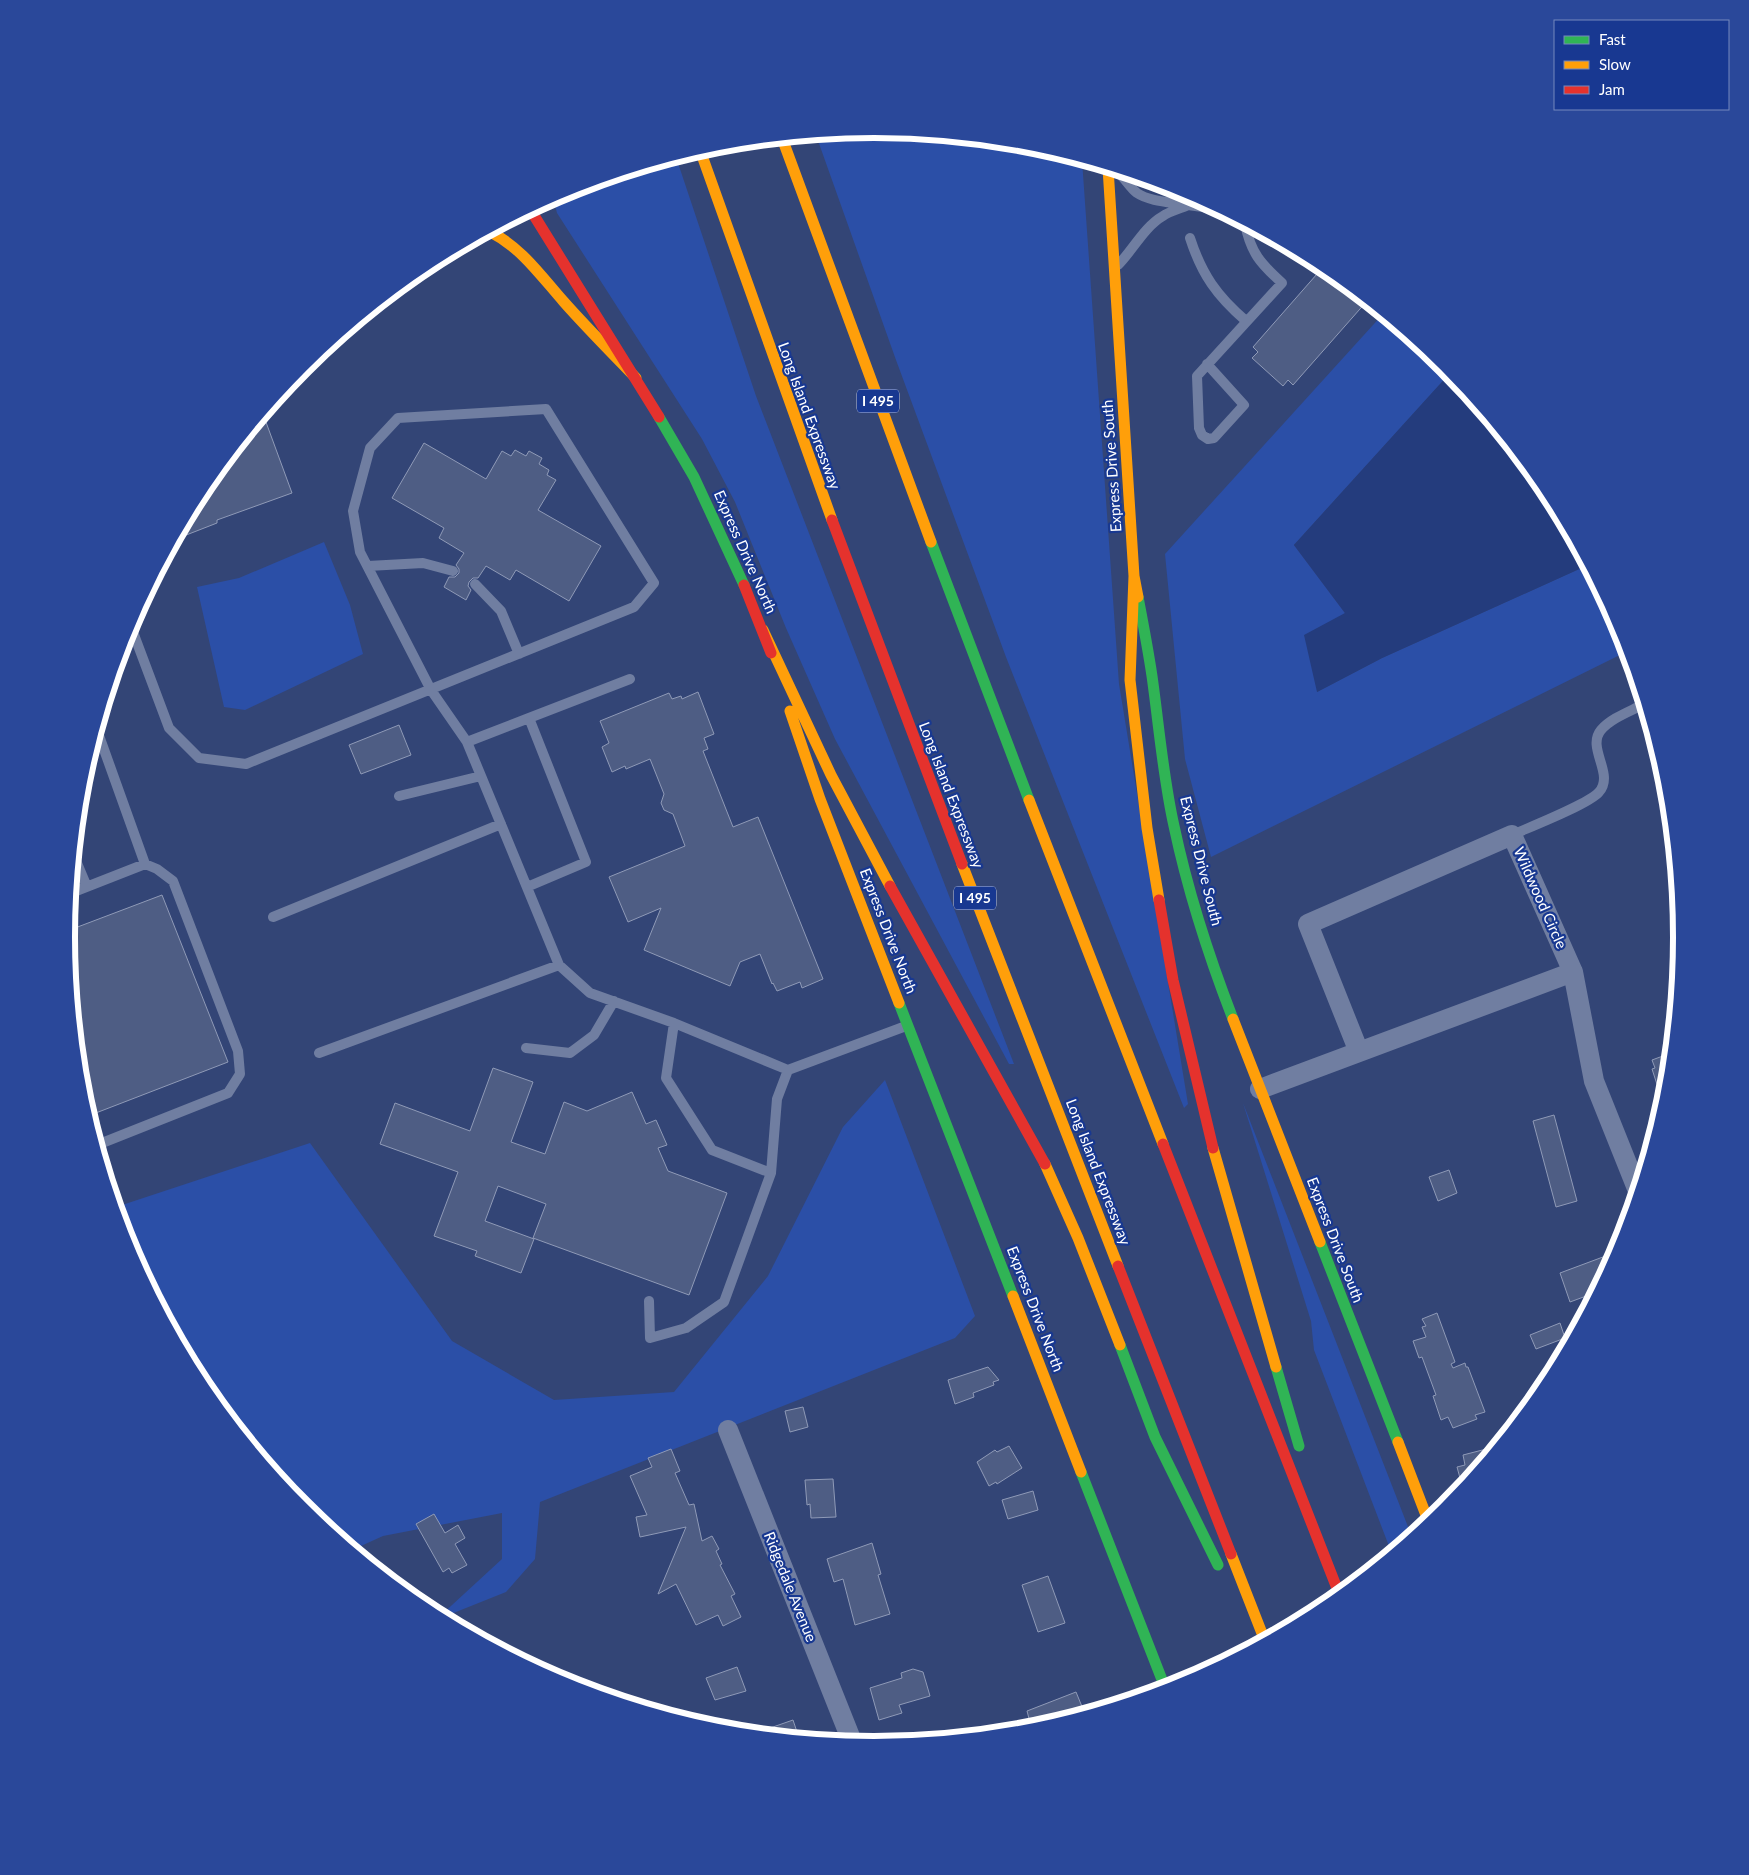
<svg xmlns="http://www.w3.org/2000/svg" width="1749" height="1875" font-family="Lato,sans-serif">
	<rect width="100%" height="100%" fill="#334576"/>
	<!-- green -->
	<path fill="#2b4fa7" d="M875,129l157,16 50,15 37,524 69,420 -4,4 -178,-451 -110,-297 -80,-225z
		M676,157l80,239 258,668h-5l-174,-325 -49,-111 -51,-126 -33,-63 -145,-226 -4,-16 12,-6z
		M1383,314l63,52 5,6 -157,173 51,68 -28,79 65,-34 206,-93 33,63 7,23 -417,206 -26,-98 -20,-205z
		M324,542l26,63 13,49 -118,56 -21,-3 -27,-120 42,-9z
		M885,1080l90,236 -20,22 -415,164 -5,57 -29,33 -65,26 -2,-1 63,-58v-46l-119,23 -31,14 -49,-41 -101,-123 -74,-139 -12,-40 194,-64 142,198 102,59 120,-8 94,-116 75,-149z
		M1243,1103l169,434 -20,17 -78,-204 -3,-29z"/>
	<!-- water -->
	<path fill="#243c7d" d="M1451,372l96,117 41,76 -206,93 -65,34 -13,-57 41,-22 -51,-68z"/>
	<!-- building -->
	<path fill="#4e5d84" stroke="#8f9ab7" d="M1324,266l43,35 -74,84 -5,-5 -5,6 -31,-28 6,-6 -5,-5z
		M263,414l29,79 -75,27v3l-41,16 27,-51z
		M424,443l62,36 16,-28 9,5 4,-6 11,6 3,-5 13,7 -3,6 10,6 -2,5 9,5 -18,30 63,36 -32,55 -53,-31 -6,10 -24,-14 -8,12h-5l-4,4 -1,4 3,4 -5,10 -22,-13 5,-10h6l4,-4v-4l-3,-4 8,-12 -25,-15 5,-10 -52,-30z
		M698,692l16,42 -10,4 4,11 -5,2 30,76 25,-10 65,162 -21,9 -2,-6 -23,9 -4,-8 -1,1 -12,-30 -20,8 -10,24 -86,-36 17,-42 -33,14 -19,-45 76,-31 -12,-32 -9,-4 -3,-7 3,-9 -14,-35 -24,10 -1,-3 -13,6 -10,-25 7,-4 -9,-22 69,-28 3,6 9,-3 1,3z
		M399,725l12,30 -50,19 -12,-29z
		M162,895l66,167 -140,54 -6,-21 -15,-164z
		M1671,1053l-4,42 -3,11 -12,-37 3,-1 -3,-8z
		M493,1068l40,14 -22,60 34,12 19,-52 23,9 45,-19 14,32 10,-4 11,25 -9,3 10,23 59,22 -38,102 -156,-57 13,-34 -48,-18 -13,35 49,18 -13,34 -46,-17 2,-5 -43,-15 24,-64 -78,-28 15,-41 75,28z
		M1554,1115l23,86 -21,6 -23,-86z
		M1449,1170l8,23 -19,8 -9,-24z
		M1619,1251l-22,41 -27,10 -10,-29z
		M1437,1313l18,49 -4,2 2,4 12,-5 1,4h2l17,45 -10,3 2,4 -24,9 -5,-11 -7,3 -8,-24 3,-1 -14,-38 -3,1 -6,-17 13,-4 -4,-10 4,-1 -4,-7z
		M1560,1323l5,15 -29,11 -6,-14z
		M988,1367l11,13 -6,2 1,3 -21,8 1,4 -19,7 -7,-24z
		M803,1407l5,20 -18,5 -5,-21z
		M1009,1446l13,22 -25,16 -1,-2 -7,4 -12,-24 18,-12 2,2z
		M1498,1446l-29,35 -6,8 -6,-22 8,-2 -2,-10z
		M671,1449l9,22 -5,2 14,32 5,-1 8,37 10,-5 7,13 -3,2 6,13 -2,1 15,29 -4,2 10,21 -18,9 -5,-11 -22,10 -20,-41 -18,10 28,-67 -46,10 -4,-20 11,-2 -17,-39 22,-9 -4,-9z
		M833,1479l3,38 -25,1 -1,-14 -3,1 -2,-25z
		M1033,1491l5,19 -30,9 -6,-19z
		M434,1514l11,19 13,-8 7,13 -10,6 12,21 -15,8 -3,-5 -6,4 -27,-48z
		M872,1543l9,31 -3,1 12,39 -35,11 -12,-46 -9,3 -7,-23z
		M1048,1576l17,47 -27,9 -16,-47z
		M737,1667l9,24 -31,9 -9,-22z
		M913,1669l10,3 7,24 -31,9 3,8 -23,7 -9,-32 32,-10 -1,-5z
		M1076,1692l9,22 -53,16 -5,-19z
		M793,1720l6,18 -46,-4z"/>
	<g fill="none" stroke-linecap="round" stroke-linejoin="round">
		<!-- lane -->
		<path stroke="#707ea1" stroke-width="10" d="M1115,170c9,6 14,17 22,23 13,9 35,9 51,12 -8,4 -18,6 -25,11 -19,11 -30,34 -45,49
			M1190,194l-2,11 29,4
			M1190,238c12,37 27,58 56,83
			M1207,364l37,41 -30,33 -6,1 -6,-4 -3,-7 -2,-52 85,-93c-22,-20 -31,-30 -37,-59
			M368,566l55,-3 30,8
			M475,584l26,27 18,43
			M130,624l39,104 30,30 47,6 388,-157 20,-24 -108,-174 -148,9 -28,30 -17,63 7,41 71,138 36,52 92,223 31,28 84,30 114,47 118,-44
			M529,718l101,-39
			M97,730l48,134
			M467,742l62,-24 57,144 -59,25
			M399,796l82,-20
			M1512,835c18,-8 77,-31 87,-43 16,-18 -13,-44 2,-62 10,-12 30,-19 43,-26
			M74,856l13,31
			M71,893l74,-29 12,5 16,12 65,170 2,23 -12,19 -131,52
			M273,917l228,-93
			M674,1023l-8,55 46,72 59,23
			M526,1048l44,5 24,-18 20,-34
			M319,1053l240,-88
			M649,1301l1,37 36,-10 38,-26 47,-129 6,-74 11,-29"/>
		<!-- street -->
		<path stroke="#707ea1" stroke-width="20" d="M1573,972l21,109 44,110
			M1260,1089l313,-117 -61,-137 -204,89 51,128
			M728,1430l125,314"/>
		<!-- fast -->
		<path stroke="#30b455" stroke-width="11" d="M659,417l35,60 50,108
			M931,542l98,258
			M1138,597c5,26 10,52 14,79 7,50 11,101 22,150 14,66 35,131 59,193
			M899,1003l114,293
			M1320,1242l78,200
			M1120,1345l35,92 63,128
			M1276,1367l23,79
			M1081,1472l85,218"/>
		<!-- slow -->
		<path stroke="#ff9f0a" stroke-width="11" d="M782,138l149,404
			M700,150l132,370
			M1108,168l26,408 4,21
			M489,231c33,17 51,44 75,71 23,26 48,51 72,76
			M1134,576l-4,104 17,148 12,72
			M763,630l68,145 59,111
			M790,711l30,88 79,204
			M1029,800l134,344
			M962,864l156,402
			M1233,1019l87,223
			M1213,1148l63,219
			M1045,1164l33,74 42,107
			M1013,1296l68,176
			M1398,1442l31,81
			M1231,1554l34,87"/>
		<!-- jam -->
		<path stroke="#e5322d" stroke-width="11" d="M530,209l129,208
			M832,520l130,344
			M744,585l27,68
			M890,886l155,278
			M1159,900l14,80 40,168
			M1163,1144l177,452
			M1118,1266l113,288"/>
	</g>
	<g text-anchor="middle" stroke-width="4.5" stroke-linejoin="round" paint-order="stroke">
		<!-- shield labels -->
		<g fill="#183891" stroke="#bac3de" stroke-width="1">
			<rect x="857" y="389.5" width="42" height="23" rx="4"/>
			<rect x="954" y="886.5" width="42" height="23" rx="4"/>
		</g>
		<g font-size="14" font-weight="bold" fill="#fff">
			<text x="878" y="406">I 495</text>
			<text x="975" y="903">I 495</text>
		</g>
		<!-- street labels -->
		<g font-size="15" fill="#fff" stroke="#183891">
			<text transform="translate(809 416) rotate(70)" y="5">Long Island Expressway</text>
			<text transform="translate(1112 466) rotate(-94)" y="5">Express Drive South</text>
			<text transform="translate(745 552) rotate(66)" y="5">Express Drive North</text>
			<text transform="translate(951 795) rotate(69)" y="5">Long Island Expressway</text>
			<text transform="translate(1201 861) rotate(76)" y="5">Express Drive South</text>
			<text transform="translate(1540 898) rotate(66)" y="5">Wildwood Circle</text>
			<text transform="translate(888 931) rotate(69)" y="5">Express Drive North</text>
			<text transform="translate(1098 1172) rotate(69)" y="5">Long Island Expressway</text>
			<text transform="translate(1335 1240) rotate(69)" y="5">Express Drive South</text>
			<text transform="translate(1035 1309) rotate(69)" y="5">Express Drive North</text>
			<text transform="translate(790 1587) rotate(68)" y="5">Ridgedale Avenue</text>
		</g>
	</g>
	<!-- crop -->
	<path d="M0 0H1749V1875H0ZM75 937a799 799 0 1 1 1598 0a799 799 0 1 1-1598 0Z" fill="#2a489a" fill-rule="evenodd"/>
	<path fill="none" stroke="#fff" stroke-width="6" d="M75 937a799 799 0 1 1 1598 0a799 799 0 1 1-1598 0Z"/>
	<!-- legend -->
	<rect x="1554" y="20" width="175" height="90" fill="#183891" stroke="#7488bd"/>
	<rect x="1564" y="36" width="25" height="8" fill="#30b455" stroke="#7488bd"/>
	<text x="1599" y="45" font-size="15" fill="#ffffff">Fast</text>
	<rect x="1564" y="61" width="25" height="8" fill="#ff9f0a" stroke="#7488bd"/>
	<text x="1599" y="70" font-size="15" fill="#ffffff">Slow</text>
	<rect x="1564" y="86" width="25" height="8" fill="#e5322d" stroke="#7488bd"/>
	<text x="1599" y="95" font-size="15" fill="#ffffff">Jam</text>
</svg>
